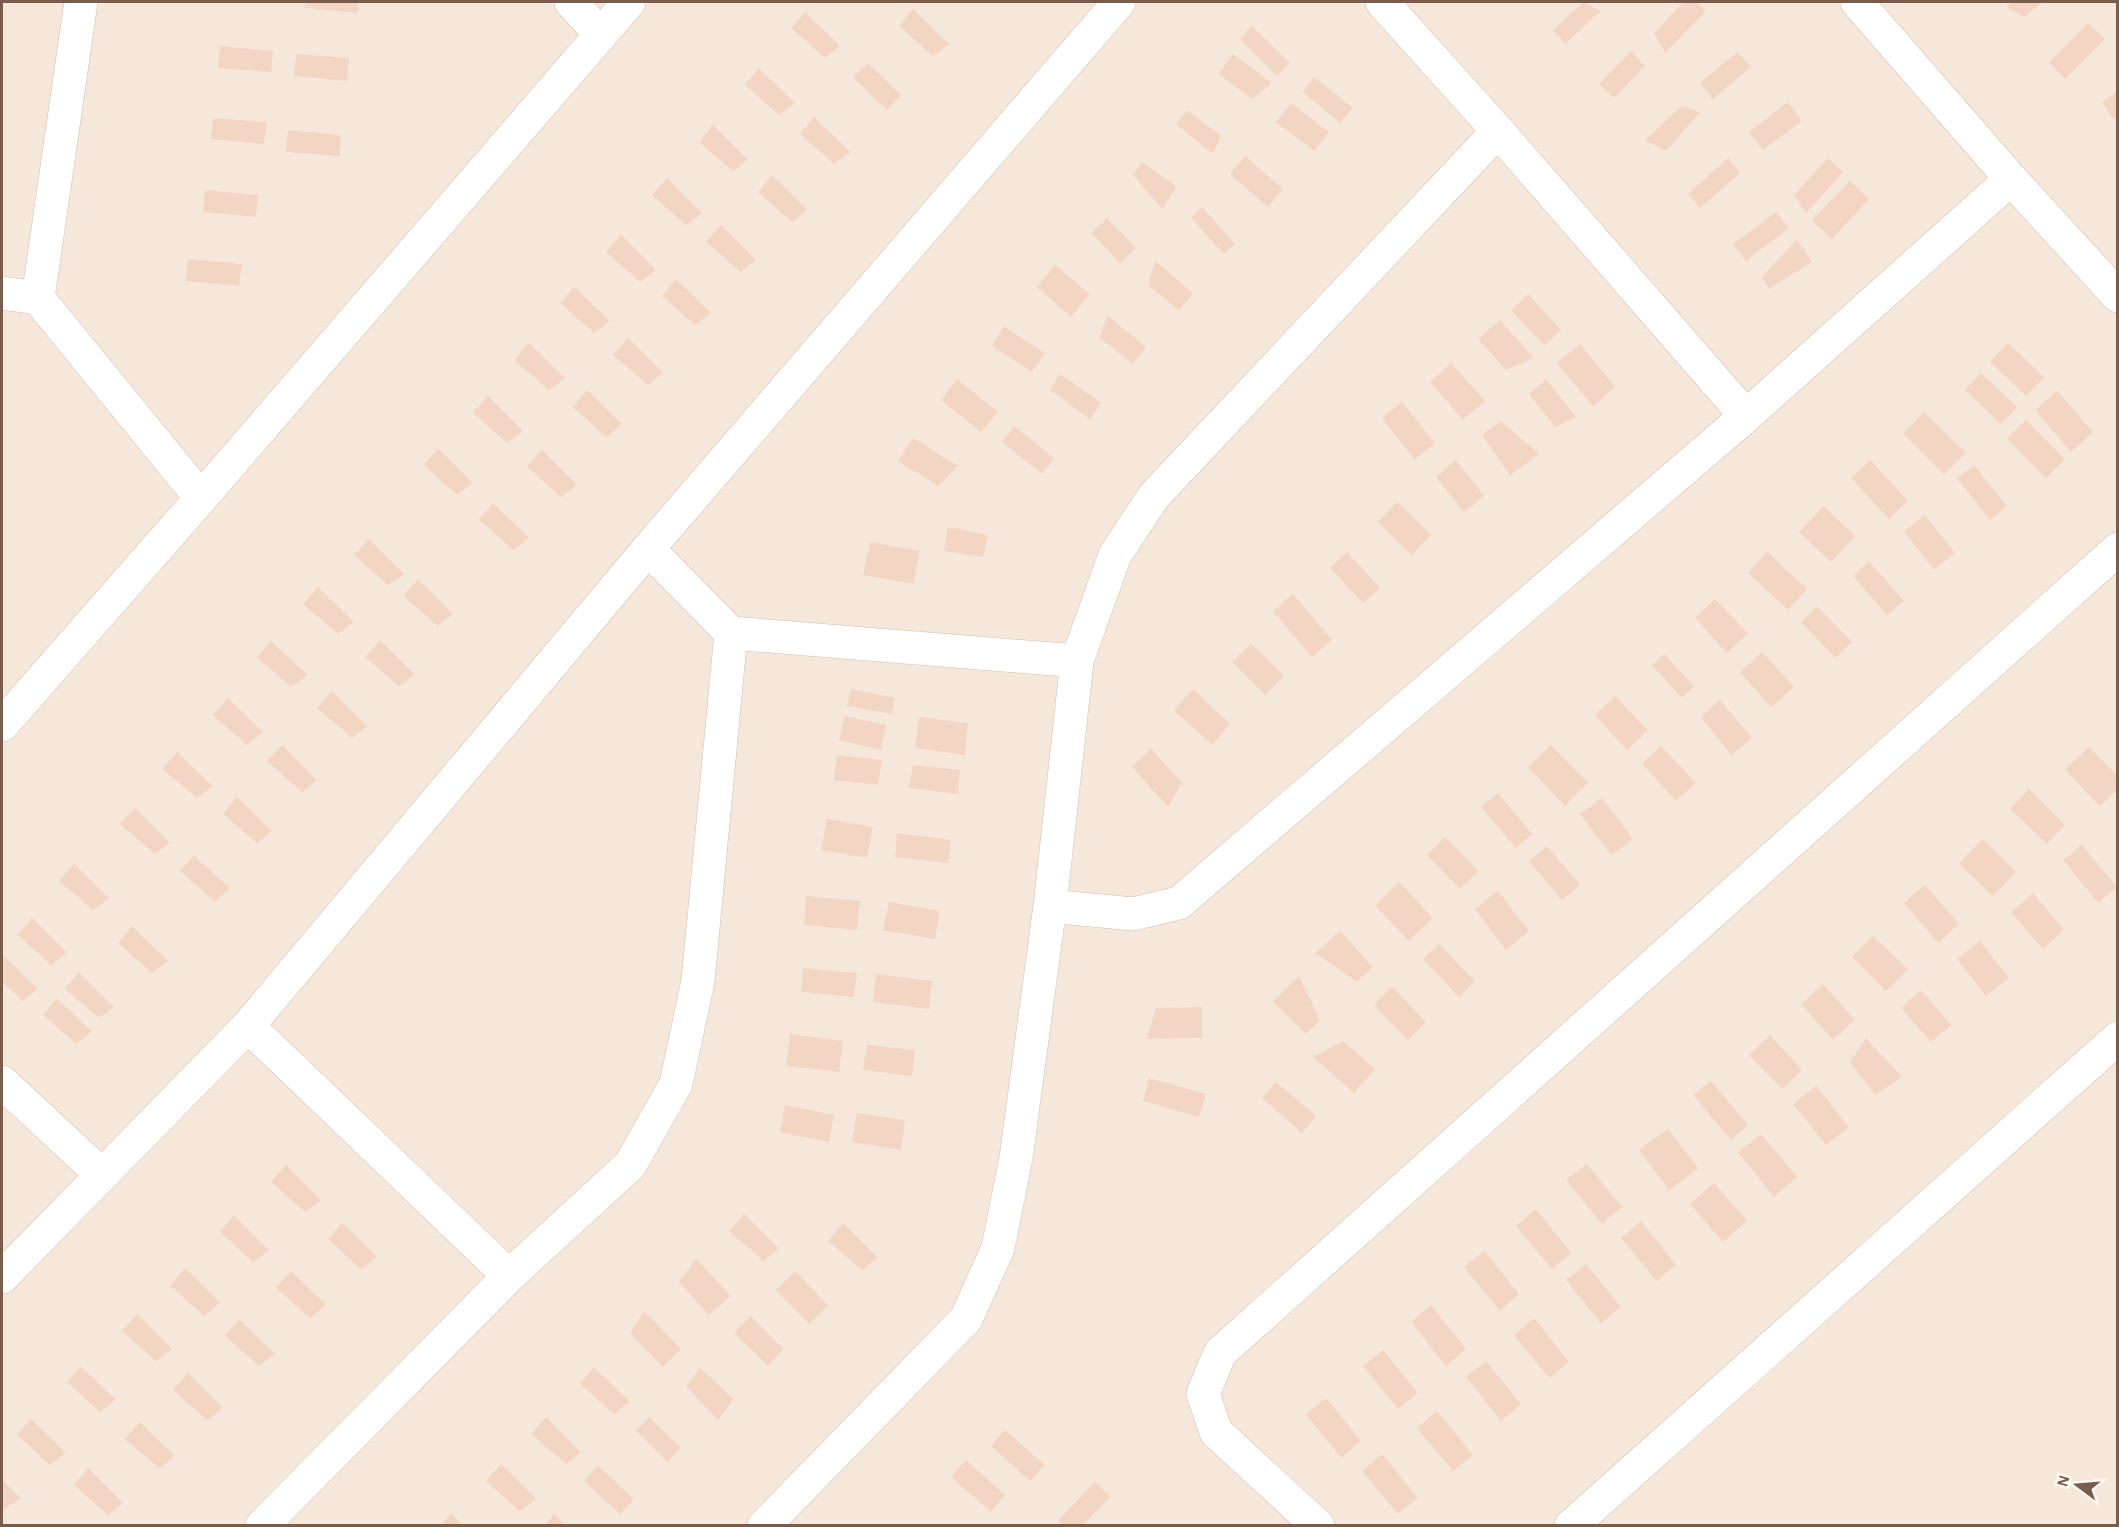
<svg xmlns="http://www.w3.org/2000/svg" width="2119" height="1527" font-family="'Alegreya Sans',sans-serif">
	<rect width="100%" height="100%" fill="#fdf6ec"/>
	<!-- residential -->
	<path fill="#f5e8da" d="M2,2h2115v1523h-2115z"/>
	<!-- building -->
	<path fill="#f3d5c3" d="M305,2h54l-1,11 -53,-5z
		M1584,2l17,9 -36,33 -12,-14z
		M1684,2h13l9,9 -41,42 -11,-20z
		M2012,2h31l-19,15 -18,-10z
		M913,9l36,35 -16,12 -34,-30z
		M805,12l35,34 -15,12 -34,-30z
		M2088,23l17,16 -40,40 -16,-17z
		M1252,26l38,37 -13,13 -37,-37z
		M220,46l53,5 -2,21 -53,-4z
		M1631,51l14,15 -31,32 -15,-14z
		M1737,52l14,15 -38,32 -13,-16z
		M296,54l53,4 -2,23 -53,-5z
		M1233,54l39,29 -20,16 -33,-25z
		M868,63l33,32 -14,15 -34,-33z
		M759,68l36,35 -16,12 -34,-30z
		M1314,77l39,31 -13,15 -37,-31z
		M2118,91v25l-5,3 -11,-17z
		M1788,102l14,19 -39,29 -14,-18z
		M1291,103l38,29 -15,19 -38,-29z
		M1682,106l18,6 -34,39 -21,-11z
		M1187,110l34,26 -8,18 -37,-30z
		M814,117l36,35 -16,12 -34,-30z
		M213,118l54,4 -3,22 -53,-5z
		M713,125l35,35 -15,11 -34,-29z
		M288,130l53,5 -2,21 -53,-4z
		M1245,156l38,33 -15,18 -38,-33z
		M1728,158l12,15 -40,35 -12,-14z
		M1828,158l15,14 -37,41 -12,-18z
		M1142,162l35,25 -15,22 -29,-34z
		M772,175l35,35 -15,12 -34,-30z
		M667,178l35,35 -16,12 -34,-30z
		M1850,181l19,18 -37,40 -20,-19z
		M205,190l53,5 -2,22 -53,-5z
		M1202,207l33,37 -11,10 -33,-36z
		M1776,212l13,16 -43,33 -13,-17z
		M1107,218l29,30 -16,15 -29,-30z
		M721,225l35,35 -15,12 -35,-30z
		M621,235l35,35 -16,12 -34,-30z
		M1797,239l15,23 -43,27 -7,-12z
		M188,259l54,5 -3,22 -53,-5z
		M1155,261l38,32 -14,17 -31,-25z
		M1055,265l35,29 -19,23 -34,-30z
		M676,279l35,34 -16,12 -33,-29z
		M574,287l36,34 -16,12 -34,-30z
		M1528,294l33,36 -16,16 -34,-36z
		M1108,316l38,31 -13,17 -34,-27z
		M1500,320l34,38 -28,12 -28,-31z
		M1004,326l41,27 -13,19 -40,-26z
		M628,338l35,35 -15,12 -35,-30z
		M529,343l36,35 -16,12 -35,-30z
		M2008,343l36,34 -18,19 -36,-34z
		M1580,344l35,43 -22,19 -36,-43z
		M1451,363l34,38 -22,19 -33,-38z
		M1981,373l36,34 -16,17 -36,-34z
		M1060,374l41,29 -11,16 -40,-29z
		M957,379l41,33 -17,20 -40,-32z
		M1546,379l30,38 -21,10 -26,-33z
		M587,390l35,34 -16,13 -33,-30z
		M2057,391l36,41 -22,20 -36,-42z
		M488,396l35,35 -16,12 -34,-30z
		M1402,402l33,41 -20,17 -33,-42z
		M1924,412l42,41 -22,22 -41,-41z
		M2026,420l39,39 -19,19 -39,-40z
		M1501,421l38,33 -29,21 -28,-40z
		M1014,426l40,32 -12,16 -40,-32z
		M913,438l45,28 -20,20 -40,-25z
		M438,448l35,35 -16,12 -33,-30z
		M542,450l35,35 -16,12 -34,-30z
		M1456,460l28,36 -20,16 -28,-35z
		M1870,460l38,41 -19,18 -38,-41z
		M1974,465l33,41 -17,14 -33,-42z
		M1397,502l34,33 -19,20 -34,-33z
		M493,503l36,35 -16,12 -34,-31z
		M1824,506l31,30 -24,26 -32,-30z
		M1925,515l30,38 -21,17 -30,-39z
		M948,527l40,8 -5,22 -39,-6z
		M369,539l35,35 -16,11 -34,-30z
		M870,542l50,9 -7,33 -50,-9z
		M1347,552l33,36 -17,15 -33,-35z
		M1767,552l40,37 -19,21 -40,-37z
		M1869,561l35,40 -17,14 -34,-39z
		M418,579l35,35 -15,12 -35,-30z
		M318,587l36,35 -16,12 -35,-30z
		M1293,594l39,46 -20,17 -39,-46z
		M1715,599l33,34 -21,20 -32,-35z
		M1817,606l35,36 -17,16 -34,-36z
		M380,640l35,35 -16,11 -34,-29z
		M271,641l36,34 -16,12 -34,-30z
		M1251,644l33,32 -19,19 -33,-33z
		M1762,652l32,35 -23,20 -31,-35z
		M1664,654l30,32 -12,12 -30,-33z
		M851,689l44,9 -3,16 -45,-8z
		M1193,689l37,35 -18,21 -38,-35z
		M332,691l35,35 -15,12 -35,-30z
		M1615,696l33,34 -21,20 -32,-35z
		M228,698l35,34 -16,13 -34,-30z
		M1720,700l32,38 -21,17 -30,-38z
		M845,716l41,9 -5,25 -42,-10z
		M919,717l49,6 -3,32 -50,-7z
		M282,745l35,35 -15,12 -35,-31z
		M1551,745l37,38 -23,23 -37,-39z
		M1661,746l35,37 -20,18 -34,-37z
		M2089,747l29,29v13l-18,17 -35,-36z
		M1151,749l31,34 -14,24 -36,-40z
		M177,752l35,34 -15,12 -35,-29z
		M837,755l45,5 -4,25 -44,-5z
		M913,765l47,5 -2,24 -49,-6z
		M2029,789l36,36 -18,19 -37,-35z
		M1498,793l34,41 -16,14 -35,-41z
		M237,797l35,34 -15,12 -34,-29z
		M1602,798l31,41 -22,16 -31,-41z
		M135,808l35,35 -15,11 -35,-30z
		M827,819l46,8 -6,31 -46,-8z
		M897,833l54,7 -3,23 -53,-6z
		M1445,837l33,34 -18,18 -33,-34z
		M1982,839l34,33 -23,24 -34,-32z
		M2082,845l35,42 -19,16 -35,-43z
		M1547,846l33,39 -18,15 -33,-39z
		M194,855l36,34 -16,12 -34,-30z
		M74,864l35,34 -16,12 -34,-29z
		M1399,882l34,36 -24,23 -34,-35z
		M1925,885l34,39 -21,19 -34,-40z
		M1498,891l31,40 -23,19 -31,-41z
		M2033,893l31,37 -21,19 -32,-37z
		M806,896l54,5 -3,29 -53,-5z
		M889,902l51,9 -5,28 -52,-9z
		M32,918l35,35 -16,12 -33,-30z
		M132,926l36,35 -16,12 -34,-30z
		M1340,931l33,36 -16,15 -42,-29z
		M1873,936l35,33 -22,22 -34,-34z
		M1980,941l29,37 -23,18 -29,-37z
		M1439,944l36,37 -16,16 -36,-38z
		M3,955l35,34 -15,12 -21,-19v-25z
		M803,968l54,5 -3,24 -53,-5z
		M79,972l35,35 -15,11 -34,-29z
		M876,974l56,7 -3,28 -56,-7z
		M1299,976l21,44 -14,14 -33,-32z
		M1823,984l32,36 -22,20 -32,-36z
		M1392,987l34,35 -18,18 -34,-35z
		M1921,990l30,35 -20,17 -30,-34z
		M57,998l35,34 -16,12 -33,-29z
		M1202,1007v31l-55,1 9,-31z
		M790,1034l53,7 -4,31 -53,-6z
		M1770,1035l32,35 -20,19 -33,-34z
		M1866,1038l36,39 -27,18 -25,-33z
		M1343,1041l32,28 -21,24 -41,-36z
		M867,1045l48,5 -3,26 -49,-6z
		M1149,1078l57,16 -7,23 -56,-16z
		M1711,1081l37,44 -17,15 -38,-45z
		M1276,1082l40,34 -14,17 -40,-35z
		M1816,1086l33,41 -23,18 -33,-41z
		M785,1105l49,10 -5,27 -49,-10z
		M857,1113l48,7 -4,30 -49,-8z
		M1668,1129l30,39 -29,22 -30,-40z
		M1761,1134l36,43 -23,20 -36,-45z
		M1587,1164l35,43 -20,17 -36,-44z
		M286,1165l35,35 -16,12 -34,-30z
		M1714,1183l33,38 -24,21 -33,-38z
		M1536,1209l35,44 -19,16 -36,-43z
		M744,1214l35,35 -16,12 -34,-30z
		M234,1215l35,35 -16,12 -33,-30z
		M1641,1221l35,44 -19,16 -36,-43z
		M342,1223l35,34 -16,12 -33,-30z
		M843,1223l35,35 -16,12 -34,-29z
		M1484,1251l35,43 -19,17 -36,-44z
		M696,1259l35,37 -22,19 -30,-33z
		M1586,1264l35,43 -20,16 -35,-43z
		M185,1268l35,35 -16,13 -34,-30z
		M291,1271l35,34 -16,13 -34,-30z
		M795,1271l33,34 -19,19 -33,-34z
		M1431,1305l35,44 -20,17 -35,-44z
		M644,1311l37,38 -18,18 -33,-34z
		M137,1314l35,35 -16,12 -34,-30z
		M751,1316l32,33 -15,17 -34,-33z
		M1534,1318l35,44 -20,16 -35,-43z
		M239,1319l36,35 -16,12 -34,-30z
		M1383,1350l35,43 -20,16 -35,-43z
		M1486,1361l35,43 -20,17 -35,-44z
		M81,1366l35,34 -16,12 -33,-30z
		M594,1367l36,35 -16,12 -34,-30z
		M700,1368l34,31 -16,21 -32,-34z
		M188,1373l35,35 -16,12 -34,-30z
		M1326,1398l35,43 -20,17 -35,-44z
		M1437,1411l36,44 -20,16 -36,-43z
		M546,1417l35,35 -15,12 -35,-30z
		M649,1417l32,31 -14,14 -31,-31z
		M31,1419l35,34 -16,12 -33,-30z
		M140,1422l35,34 -16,12 -34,-29z
		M1005,1430l40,35 -15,16 -39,-35z
		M1382,1454l36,44 -20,16 -36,-43z
		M966,1460l39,35 -14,17 -40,-35z
		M501,1464l35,35 -16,12 -34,-30z
		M598,1466l36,33 -14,15 -36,-33z
		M88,1468l35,35 -15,12 -34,-30z
		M2,1480l18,18 -16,12 -2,-2z
		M1095,1482l15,15 -28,29h-18l-6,-6z
		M451,1513l12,13h-22z
		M554,1514l11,12h-21z"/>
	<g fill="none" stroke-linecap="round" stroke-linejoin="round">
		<!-- street casing -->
		<g stroke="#d1beb0" stroke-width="34">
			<path id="street" d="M81,2l-43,296 163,200
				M571,2l30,33
				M1382,2l116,129 248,285
				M1857,2l154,177 107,117
				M2,293l36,5
				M731,633l346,28
				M2,725l199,-227 428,-496
				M1050,906l83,8 46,-11 567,-487 265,-237
				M248,1026l261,250
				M2,1082l100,93
				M2,1277l246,-251 400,-477 471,-547
				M262,1526l247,-250 121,-111 46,-81 22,-103 33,-348 -83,-84
				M764,1526l202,-207 32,-71 18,-90 34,-252 27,-245 38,-106 39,-59 344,-365
				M1318,1526l-102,-94 -13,-38 17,-41 898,-804
				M1571,1526l547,-488"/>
		</g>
		<!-- street -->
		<use href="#street" stroke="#fff" stroke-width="33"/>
	</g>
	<!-- border -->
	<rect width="2119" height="1527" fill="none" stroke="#7a5c4d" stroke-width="6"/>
	<!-- north arrow -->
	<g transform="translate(2077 1485) rotate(286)" stroke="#fffaf3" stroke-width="4.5" paint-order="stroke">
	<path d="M0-4.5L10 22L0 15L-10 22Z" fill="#7a5c4d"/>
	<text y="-9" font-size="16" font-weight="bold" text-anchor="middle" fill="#7a5c4d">N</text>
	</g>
</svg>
